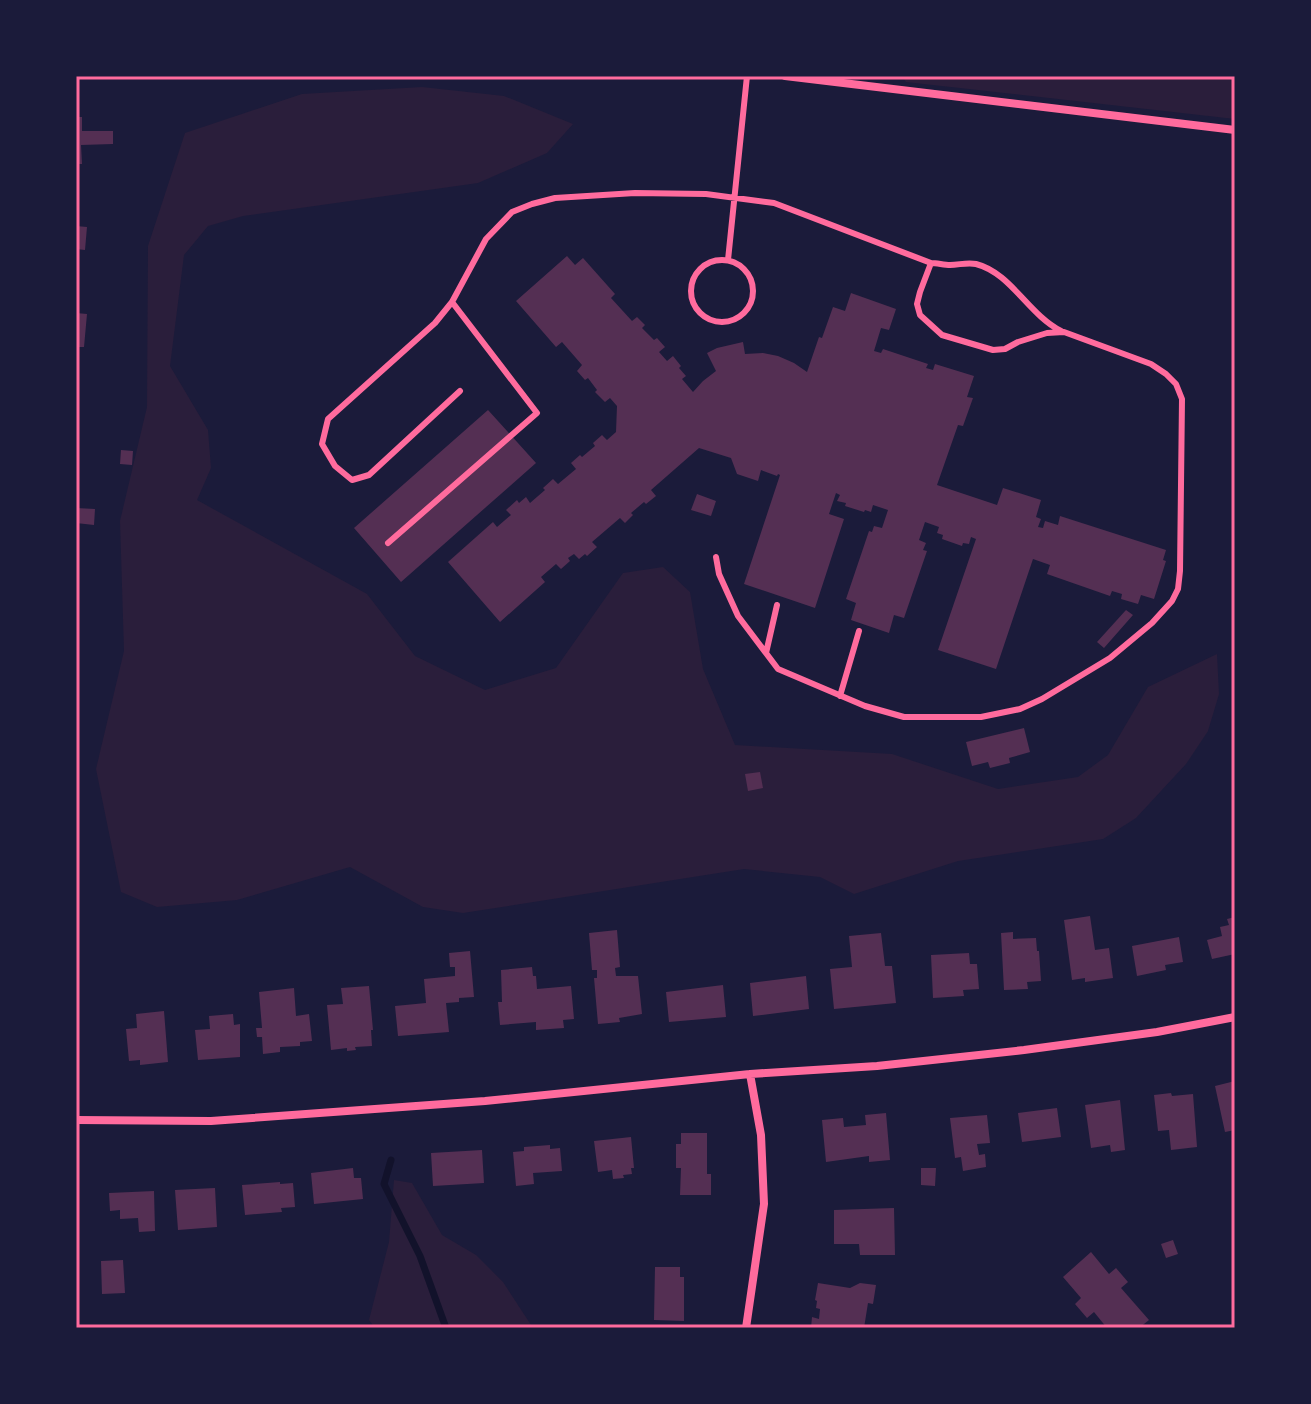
<svg xmlns="http://www.w3.org/2000/svg" width="1311" height="1404" font-family="Merriweather,serif">
	<rect width="100%" height="100%" fill="#1b1b3a"/>
	<!-- green -->
	<path fill="#2a1e3b" d="M902,76h333v43l-329,-37z
		M422,87l82,9 69,28 -26,29 -69,30 -235,33 -35,10 -24,29 -14,111 38,64 3,38 -14,32 170,94 48,62 70,34 71,-22 67,-95 40,-6 27,25 13,77 32,76 157,9 106,35 80,-12 30,-22 40,-68 69,-33 2,40 -11,37 -22,33 -50,54 -33,21 -145,22 -104,33 -34,-17 -76,-8 -281,44 -40,-6 -73,-40 -113,33 -80,7 -36,-15 -25,-123 28,-118 -4,-130 27,-114 1,-161 37,-113 117,-39z
		M394,1180l18,3 30,52 34,20 27,27 30,46h-158l-6,-8 20,-78z"/>
	<g fill="none" stroke-linecap="round" stroke-linejoin="round">
		<!-- stream -->
		<path stroke="#12122b" stroke-width="7" d="M391,1160l-7,24 36,72 26,72"/>
	</g>
	<!-- building -->
	<path fill="#542f53" d="M76,117h6v14h31v13l-32,1 1,19h-6z
		M76,226l11,1 -2,23 -9,-1z
		M567,256l8,9 8,-7 32,36 -4,4 21,23 5,-4 8,8 -3,3 12,12 3,-2 8,9 -6,5 8,9 6,-5 8,10 -2,2 7,8 -4,3 11,13 10,-11 13,-10 -9,-18 10,-5 26,-6 2,12 18,-1 15,3 16,7 13,9 12,-35 3,1 11,-31 12,4 6,-18 45,16 -7,21 -8,-2 -7,23 7,2 2,-4 45,15 -2,4 7,2 2,-6 39,12 -7,21 6,1 -10,28 -5,-1 -21,60 60,20 6,-17 38,12 -5,17 5,2 -3,8 5,1 2,-7 13,4 2,-9 106,34 -3,10 3,1 -12,38 -13,-4 -3,9 -17,-5 1,-5 -10,-3 -2,5 -63,-22 3,-9 -17,-6 -37,110 -58,-19 38,-111 -5,-2 -2,7 -6,-1 -1,3 -20,-7 1,-4 -6,-2 2,-6 -14,-5 -6,18 7,3 -3,7 4,1 -23,67 -10,-3 -5,18 -38,-13 5,-17 -10,-4 23,-68 3,1 2,-6 8,2 6,-18 -15,-5 -2,7 -6,-2 -1,2 -19,-6 1,-3 -9,-2 3,-6 -4,-2 -7,21 15,5 -29,89 -71,-24 36,-109 -2,-1 -1,2 -16,-6 -3,11 -21,-7 -6,-16 -32,-10 -48,42 5,6 -10,8 -2,-2 -13,11 2,2 -8,8 -5,-5 -28,24 5,5 -10,9 -2,-2 -6,5 -5,-5 -6,4 2,3 -9,8 -5,-5 -15,13 4,5 -45,40 -52,-60 45,-40 4,5 14,-12 -5,-5 11,-10 2,3 7,-6 4,6 15,-13 -2,-2 10,-9 5,5 18,-15 -5,-6 9,-8 2,2 13,-11 -2,-3 9,-8 5,5 9,-8 1,-26 -7,-8 -5,4 -10,-10 2,-2 -9,-12 -3,2 -8,-9 5,-6 -20,-23 -6,5 -40,-46z
		M76,313l11,1 -3,33h-8z
		M488,410l48,53 -135,119 -47,-54z
		M121,450l12,1 -1,14 -12,-1z
		M697,494l19,7 -5,15 -20,-6z
		M76,508l19,1 -1,16 -18,-2z
		M1126,610l7,5 -29,33 -7,-6z
		M1024,728l6,24 -21,6 1,5 -20,5 -2,-6 -16,4 -6,-24z
		M760,772l3,16 -15,3 -3,-17z
		M1090,916l5,34 14,-2 4,30 -28,4v-4l-13,2 -8,-60z
		M1235,917v37l-23,5 -5,-19 15,-4 -2,-9 9,-2 -2,-6z
		M617,930l3,37 -5,1 1,8h22l4,38 -23,4 1,4 -22,2 -4,-46h3v-8h-5l-3,-37z
		M1013,932v7l23,-1 1,13h2l2,30 -14,1 1,7 -24,1 -3,-57z
		M881,933l4,33h7l4,37 -62,6 -4,-40 22,-2 -3,-31z
		M1179,937l4,25 -18,3 1,5 -29,6 -5,-30z
		M470,951l4,46 -15,1v4l-13,1 3,29 -51,4 -3,-30 31,-3 -2,-24 31,-3v-9h-5l-1,-14z
		M969,953l1,11h7l2,25 -16,1 1,6 -31,2 -2,-43z
		M532,967l1,9h3l1,13 34,-3 3,33 -11,1 1,8 -28,2v-8l-36,3 -2,-23h4l-1,-32z
		M806,976l3,33 -56,7 -3,-33z
		M723,985l3,32 -57,5 -3,-30z
		M369,986l4,44h-2l1,16 -17,1 1,3 -9,1v-3l-16,2 -4,-45 16,-1 -2,-16z
		M294,988l2,28 13,-2 3,27 -12,1v4l-20,1v5l-17,2 -1,-17h-5l-1,-9h6l-3,-36z
		M164,1011l4,51 -28,3v-5l-11,1 -3,-32 11,-1 -1,-14z
		M233,1014l1,11 6,-1v33l-42,3 -3,-30 15,-1 -1,-13z
		M1235,1081v49l-10,2 -10,-46z
		M1171,1093l1,3 21,-2 4,53 -26,3 -2,-20 -11,1 -4,-36z
		M1120,1100l5,50 -14,2 -1,-7 -19,3 -6,-43z
		M1057,1108l4,29 -39,5 -4,-29z
		M886,1113l4,47 -21,2v-6l-43,6 -4,-42 21,-2 1,9 22,-2 -1,-10z
		M987,1115l3,28 -13,1 2,11 6,-1 1,13 -23,4 -2,-14 -6,1 -5,-40z
		M681,1133h26v41h4v21h-31l1,-27h-5v-24h5z
		M631,1137l3,31h-3l1,6 -9,1 1,3 -11,1 -1,-9 -14,2 -4,-31z
		M550,1145v4l10,-1 2,23 -29,2 1,11 -18,2 -3,-34 11,-1v-4z
		M482,1150l2,33 -51,3 -2,-33z
		M353,1168l1,10h7l2,21 -49,5 -3,-31z
		M921,1168h15l-1,18 -14,-1z
		M280,1182v2l13,-1 2,24 -14,1 1,4 -37,3 -3,-30z
		M215,1188l2,39 -39,3 -3,-40z
		M154,1191l1,40 -16,1 -1,-14 -18,1v-9l-10,1 -1,-18z
		M894,1208l1,47h-35l-1,-11h-25v-34z
		M1173,1240l5,14 -12,4 -5,-14z
		M1091,1252l18,22 7,-6 12,14 -7,6 28,32 -10,8h-32l-13,-16 -7,6 -12,-14 6,-6 -18,-21z
		M123,1260l2,33 -23,1 -1,-33z
		M655,1267h25v10h4v44l-30,-1z
		M818,1283l32,5 10,-5 16,2 -3,19 -5,-1 -4,25h-53l1,-11 7,2 1,-10 -4,-1 1,-7 -2,-1z"/>
	<g fill="none" stroke-linecap="round" stroke-linejoin="round">
		<!-- service -->
		<path stroke="#ff6b9d" stroke-width="6" d="M691 291a31 31 0 1 1 62 0a31 31 0 1 1-62 0Z
			M728,260l19,-184
			M460,391l-91,84 -17,5 -17,-14 -13,-22 6,-25 107,-96 17,-21 34,-63 26,-27 20,-8 23,-6 80,-5 71,1 68,9 157,60c6,0 13,2 19,2 9,0 17,-3 26,-1 35,9 52,50 85,67
			M388,543l149,-130 -85,-111
			M716,557l3,17 19,42 40,53 87,37 39,11h77l39,-8 22,-10 68,-41 42,-35 20,-22 6,-12 2,-18 2,-172 -6,-15 -10,-10 -15,-10 -87,-32 -17,1 -29,9 -13,7 -12,1 -51,-15 -22,-20 -3,-11 3,-12 11,-29
			M766,653l11,-48
			M840,696l19,-65"/>
		<!-- minor -->
		<path stroke="#ff6b9d" stroke-width="8" d="M785,76l450,54
			M76,1120l135,1 274,-20 265,-27 127,-8 147,-16 133,-18 78,-15
			M746,1328l18,-124 -3,-69 -11,-61"/>
	</g>
	<!-- border -->
	<rect width="1311" height="1404" fill="none" stroke="#1b1b3a" stroke-width="156"/>
	<rect x="78" y="78" width="1155" height="1248" fill="none" stroke="#ff6b9d" stroke-width="3"/>
</svg>
